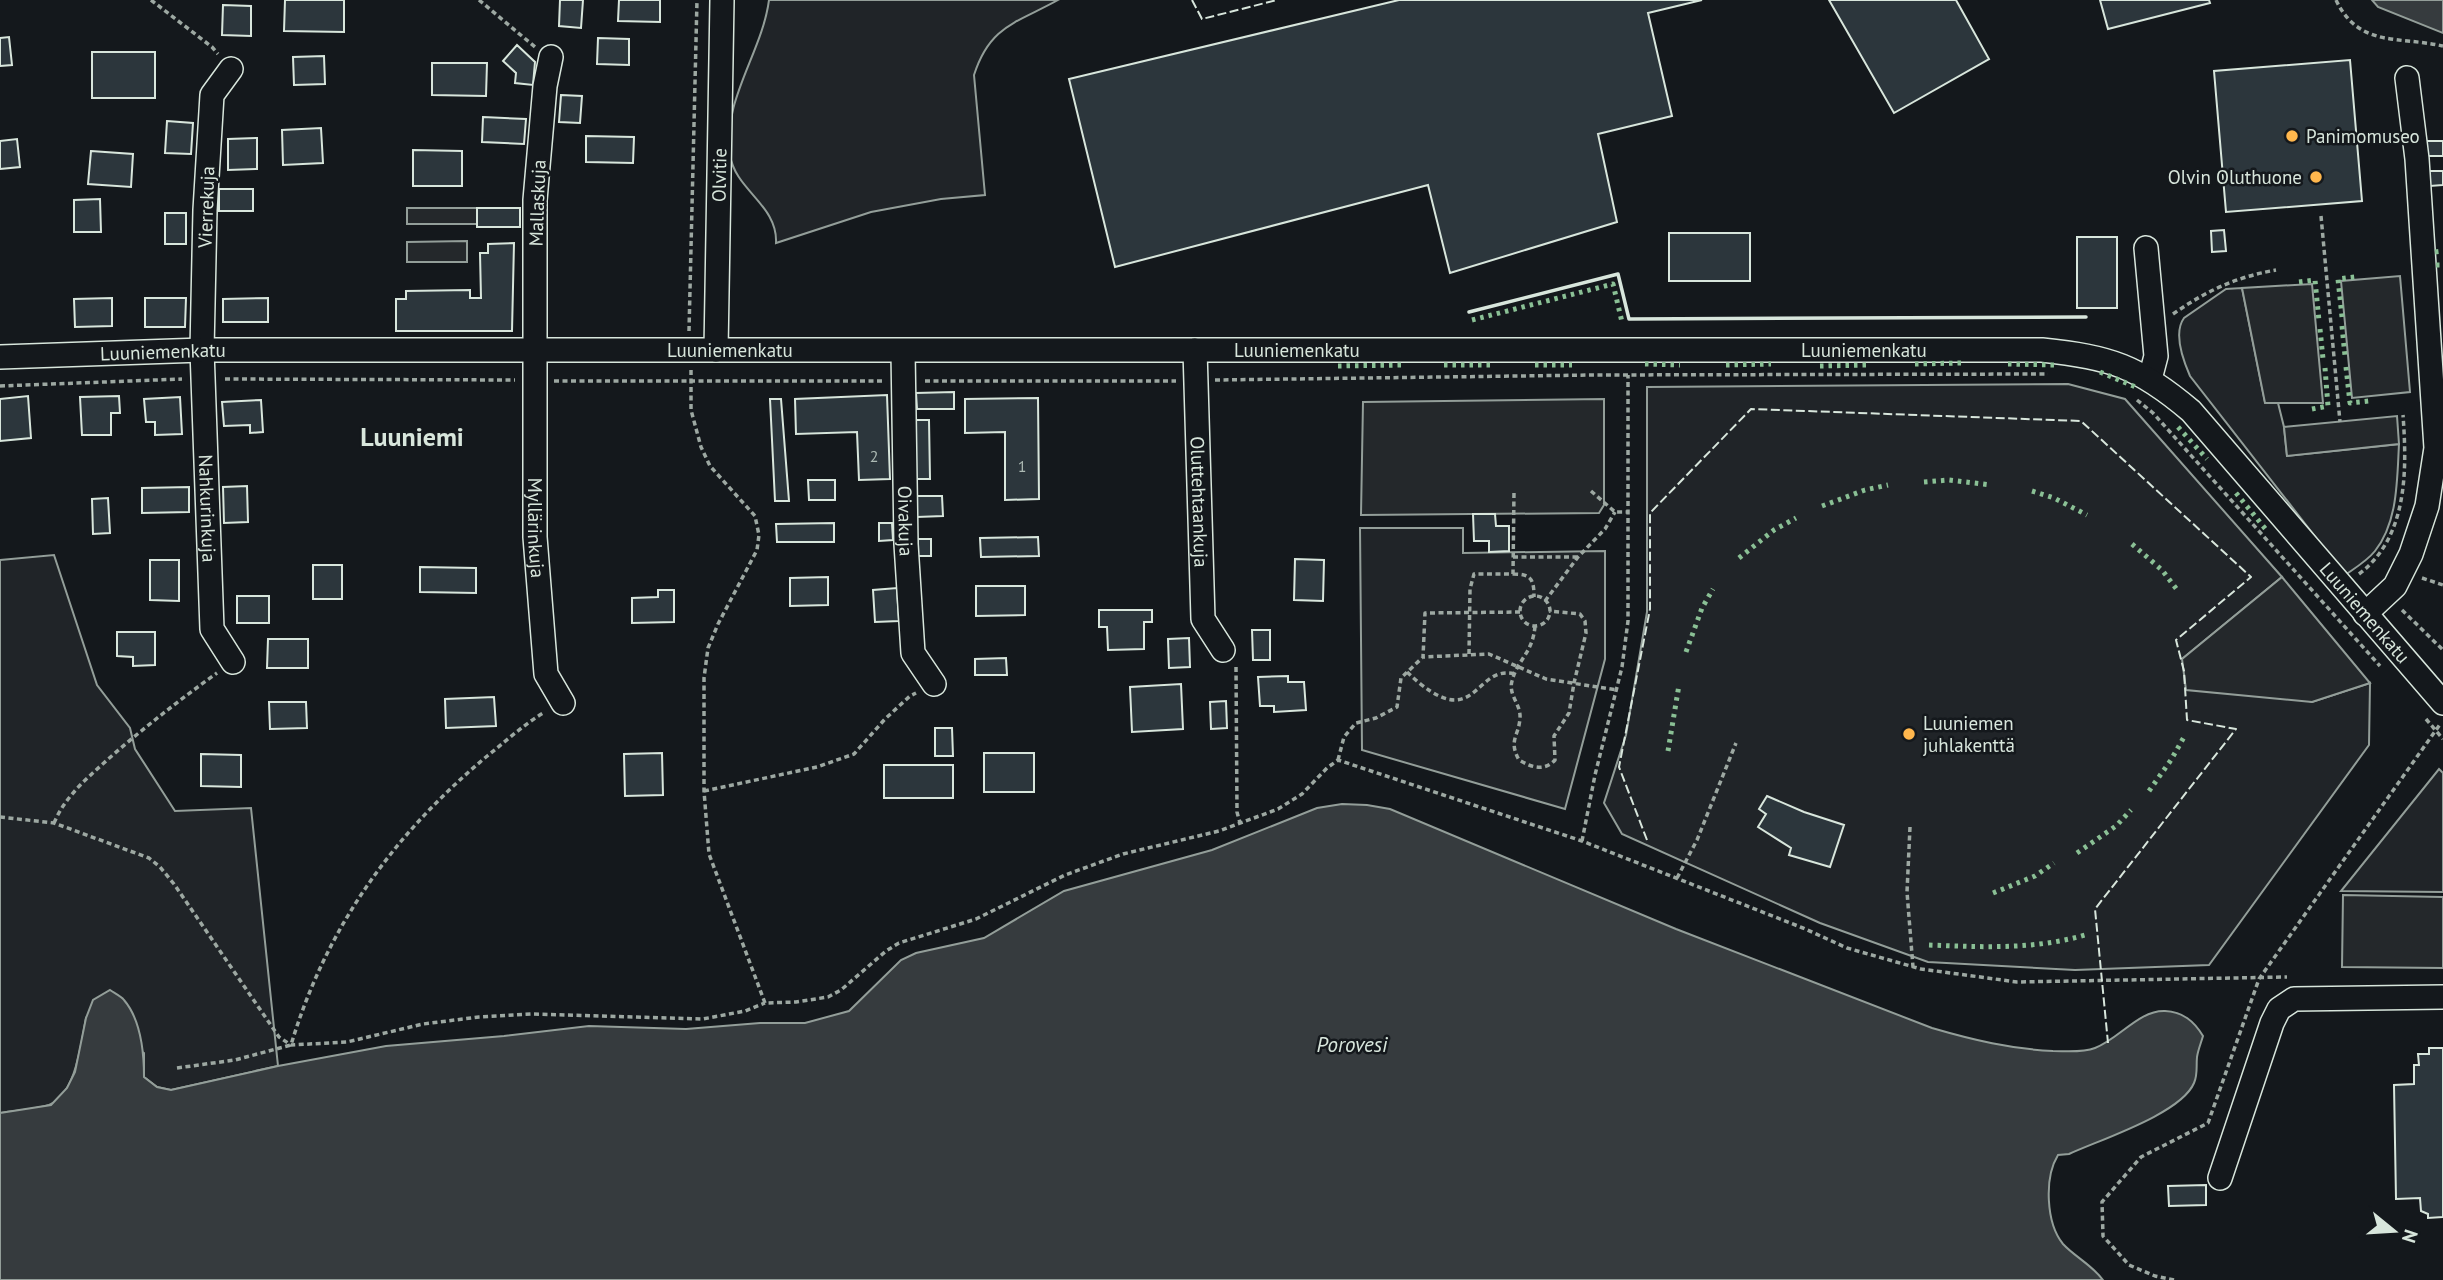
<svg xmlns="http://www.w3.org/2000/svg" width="2443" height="1280" font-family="'PT Sans',sans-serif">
	<rect width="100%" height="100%" fill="#14181c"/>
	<!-- green -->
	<path fill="#202428" stroke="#939e99" stroke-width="2" d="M769,0h289c-41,23 -68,25 -84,75l11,120 -44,4 -70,13 -95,31c2,-38 -41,-53 -46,-88 -8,-55 32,-102 39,-155z
		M2242,288l23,114 13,1 6,24 3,29 112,-12c-2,36 -1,78 -24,107 -8,10 -20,17 -30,24l-155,-199c-7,-16 -17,-43 -6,-58l42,-29z
		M2068,384l57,15 157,178 -100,82 130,43 58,-19 -1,62 -160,220 -134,5 -147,-8 -108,-39 -198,-89 -18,-31 22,-68 21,-123v-225z
		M1360,528h103v25l142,-2v108l-40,150 -203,-59z
		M54,555l43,130 33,43 5,21 40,62 76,-3 27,258 -107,24 -14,-3 -13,-10v-24l-58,-35c-5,25 -10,77 -37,87 -15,5 -34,5 -49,8v-553z
		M2439,769l4,4v119l-102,-1z"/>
	<!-- parking -->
	<path fill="#24282b" stroke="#939e99" stroke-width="2" d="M407,208h70v16h-70z
		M467,241v21h-60v-20z
		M2400,276l10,116 -58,6 -11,-117z
		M2312,284l11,119h-58l-23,-115z
		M1604,399v106l-5,8 -238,2 2,-113z
		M2397,416l2,28 -112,12 -3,-29z
		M2282,577l88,106 -58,19 -126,-12 -4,-31z
		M2343,895l100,2v71l-101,-1z"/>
	<!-- water -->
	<path fill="#363b3e" stroke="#939e99" stroke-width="2" d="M2372,0h71v33l-65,-26z
		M1342,804l25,1 23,4 286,120 256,99c41,12 79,21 121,23 13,0 29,2 42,-3 24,-9 44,-38 70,-37 18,1 29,10 38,25 -2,7 -5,14 -6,21 -1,10 1,17 -3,26 -13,31 -95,57 -125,71l-11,1c-14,23 -12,68 5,89 12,13 28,20 40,36h-2103v-167l51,-8 16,-17 8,-16 11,-54 7,-18 17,-10c4,3 11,6 14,10 17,20 20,53 20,77l13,10 14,3 107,-24 108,-20 118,-10 85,-10 97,3 74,-6h45l44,-12 52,-51 15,-7 68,-15 80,-47 148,-41 105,-42z"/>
	<!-- building -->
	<path fill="#2c363c" stroke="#d8e6dc" stroke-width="2" d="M285,0h59v32l-60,-1z
		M560,0h23l-2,28 -22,-2z
		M619,0h41v22l-42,-1z
		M1399,0h303l-54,13 24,103 -74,18 19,88 -167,51 -22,-88 -313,82 -46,-188z
		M1829,0h127l33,59 -95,54z
		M2100,0h109l1,3 -102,26z
		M223,5l28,1v30l-29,-1z
		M9,37l3,28 -12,1v-28z
		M598,38l31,1v26l-32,-1z
		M517,45l18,17 -2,23 -18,-2 1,-10 -13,-12z
		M92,52h63v46h-63z
		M324,56l1,28 -31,1 -1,-28z
		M2350,60l12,141 -136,11 -12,-141z
		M432,63h55l-1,33 -54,-1z
		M561,95l21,1 -2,27 -21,-1z
		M483,117l43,2 -2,25 -42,-2z
		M167,121l26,2 -2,31 -26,-1z
		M321,128l2,35 -40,2 -1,-35z
		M586,136l48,1 -1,26 -47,-1z
		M257,138v31l-29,1v-31z
		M17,139l3,28 -20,2v-28z
		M2427,141h16v15h-16z
		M413,150l49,1v35h-49z
		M91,151l42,3 -2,33 -43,-3z
		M2429,171h14v14l-13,1z
		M219,189h34v22h-34z
		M100,199l1,33h-27v-32z
		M477,208h43v19h-43z
		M165,213h21v31h-21z
		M2224,230l2,21 -14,1 -1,-21z
		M1669,233h81v48h-81z
		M2077,237h40v71h-40z
		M514,243l-2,88h-116v-32h10v-8l64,-1v8h11l-1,-45h8v-9z
		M112,298v28l-37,1 -1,-28z
		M145,298h41l-1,29h-40z
		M268,298v24h-45v-23z
		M954,392v17h-37l-1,-16z
		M887,395l3,84 -31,1 -2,-48 -61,2 -1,-35z
		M28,396l3,42 -31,3v-42z
		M119,396l1,17h-9v22h-29l-2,-38z
		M180,397l2,37 -27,1v-13h-9l-2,-23z
		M1038,398l1,101 -34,1v-68l-40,1v-34z
		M770,399h11l8,102h-14z
		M261,400l2,32 -13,1v-8l-26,1 -2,-24z
		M915,420h14l1,59h-14z
		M808,480h27v20h-26z
		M247,486l1,36 -24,1 -1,-36z
		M189,487v25l-47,1v-25z
		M916,496h26l1,20 -26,1z
		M108,498l2,35 -17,1 -1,-35z
		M1473,514h22l1,12h13v25l-20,1v-11h-15z
		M834,523v19h-57l-1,-18z
		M879,523h13l1,17 -14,1z
		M1038,537l1,19 -58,1 -1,-19z
		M918,539h13v17h-13z
		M1295,559l29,1 -1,41 -29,-1z
		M150,560h29v41l-29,-1z
		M313,565h29v34h-29z
		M420,567l56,1v25l-56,-1z
		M828,577v28l-38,1v-28z
		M976,586h49v29l-49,1z
		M897,588l2,33 -24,1 -2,-32z
		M658,590h16v32l-42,1v-25l26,-1z
		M237,596h32v27h-32z
		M1099,610h53v12h-8v27l-36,1 -1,-23h-8z
		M1252,630h18v30h-17z
		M117,632h38v33l-22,1v-9l-16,-1z
		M1189,638l1,29 -21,1 -1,-29z
		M268,639h40v29h-41z
		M1006,658l1,17h-32v-16z
		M1288,676v6h16l2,28 -32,2v-6h-14l-2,-29z
		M1181,684l2,45 -51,3 -2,-45z
		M494,697l2,29 -50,2 -1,-29z
		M1226,701l1,27 -16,1 -1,-27z
		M269,702h37l1,26 -37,1z
		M935,728h17l1,28h-18z
		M662,753l1,42 -38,1 -1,-42z
		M984,753h50v39h-50z
		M201,754l40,1v32l-40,-1z
		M884,765h69v33h-69z
		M1767,796l37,16 40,13 -14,42 -41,-12 2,-7 -33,-21 8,-13 -7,-5z
		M2429,1048h14v169l-15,1v-4l-7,-3 -1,-13 -24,1 -2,-114 20,-1v-19h5l-1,-11h11z
		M2206,1185v20l-37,1 -1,-20z"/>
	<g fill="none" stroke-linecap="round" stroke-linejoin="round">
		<!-- minor casing -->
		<g stroke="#d8e6dc" stroke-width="26">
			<g id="minor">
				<path id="s1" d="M551,57l-6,29 -10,114v337l11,137 17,29"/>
				<path id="s2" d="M231,69l-19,26 -7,115 -3,140 10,279 21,33"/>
				<path d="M2146,248l10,108 -6,23"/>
				<path id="s3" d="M716,350l6,-350"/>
				<path id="s4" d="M1195,350l8,269 20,31"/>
				<path id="s5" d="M903,351l3,193 7,109 21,31"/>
				<path id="s6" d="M0,357l202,-7h1840c68,7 96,16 149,61l252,292"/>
				<path d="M2365,614l30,-28 16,-32 16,-48 9,-58 -19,-289 -10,-81"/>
				<path d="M2220,1178l52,-155 7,-14 15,-10 149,-2"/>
			</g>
		</g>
		<!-- path -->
		<path stroke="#9da8a2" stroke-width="3.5" stroke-dasharray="5 3.5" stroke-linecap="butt" d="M151,0l61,47 6,7
			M479,0l56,47
			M2336,0c23,48 63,36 107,46
			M2321,216l19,206
			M2173,314c33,-23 63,-37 103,-44
			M689,331l8,-331
			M691,370v40l10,37 9,19 45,50 4,19 -2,15 -39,74 -10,24 -4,30v113l5,63 56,149 31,-1 32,-5 13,-7 45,-39 13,-8 77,-24 89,-44 58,-21 96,-23 59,-22 24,-15 25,-26 11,-8 244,81 221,87 44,20 74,21 96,13 270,-5
			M225,379l290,1
			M1215,380l378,-5 455,-1
			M554,381h328
			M925,381h251
			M0,386l182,-7
			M2137,400l16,13 227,253
			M1591,491l24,21h13
			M1513,557h65
			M1513,574c18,0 21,5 21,23
			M2359,574c49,-37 48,-104 44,-159
			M2422,578l21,7
			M1520 611a15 15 0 1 1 30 0a15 15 0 1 1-30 0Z
			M1545,601l33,-44 27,-28 10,-17
			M2402,610l41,40
			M1520,612l-95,1 -2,44 66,-3 57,25 71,11
			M1535,626c-2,27 -18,34 -23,55 -4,14 9,23 8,37 -1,18 -12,22 -1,42 12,7 25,12 36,0l-1,-24 15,-23 5,-30 12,-50 -1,-12 -5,-7 -31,-3
			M1469,654l1,-65 4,-15h39l1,-83
			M1236,667l1,145 3,11
			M1407,672c70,67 66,-9 108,2
			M2426,719l17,20
			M1338,760l6,-23 12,-14 20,-5 21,-11 4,-29 21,-20
			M704,791l113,-24 37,-13 31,-35 25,-23 6,-3
			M0,817l54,6 95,35 11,9 14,17 105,153 12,8 56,-3 76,-18 56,-7 53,-3 171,5 42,-8 20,-8
			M54,823c11,-26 31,-43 52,-62 35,-31 72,-60 111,-88
			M1910,827l-3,65 6,75
			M1582,841l13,-66 27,-108 6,-46v-246
			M1677,878l20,-38 39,-97
			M177,1068l58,-8 56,-15c35,-117 102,-210 195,-288 19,-15 38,-33 59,-45
			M2174,1280l-19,-4 -26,-11 -26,-29 -1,-34 39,-45 67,-34 51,-144 182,-256"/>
		<!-- minor -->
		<use href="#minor" stroke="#14181c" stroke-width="23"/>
		<!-- hedge -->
		<path stroke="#8ac095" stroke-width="5" stroke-dasharray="3.5 5" stroke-linecap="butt" d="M2435,252l8,-1
			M2436,265h7
			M2299,282l16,-2 4,41
			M2342,317l-4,-38 17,-2
			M1472,320l141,-36 9,38
			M2342,326l3,30
			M2320,329l3,30
			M1645,364l35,1
			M1915,364l46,-1
			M2008,364l47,1
			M1444,365h47
			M1535,365h37
			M1726,365l45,-1
			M1338,366l64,-1
			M1820,366l47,-1
			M2346,367l4,36 19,-2
			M2100,372l38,16
			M2312,409l16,-3 -3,-38
			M2178,427l29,32
			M1924,482l25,-2 42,5
			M2032,491l22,7 33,17
			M2236,493l32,39
			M1822,506l43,-16 23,-5
			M2132,544l30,26 16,21
			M1739,558l35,-28 22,-12
			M1686,652l16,-44 11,-19
			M1668,751l11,-66
			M2149,791l22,-31 13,-23
			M2077,853l39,-27 15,-16
			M1993,893l42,-17 19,-13
			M1929,945c53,2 104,5 156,-10"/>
		<!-- fence -->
		<path stroke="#d8e6dc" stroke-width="2" stroke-dasharray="9 3.5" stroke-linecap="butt" d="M1192,0l10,19 75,-19
			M1647,840l-28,-73 31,-158v-96l101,-104 330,12 170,156 -75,63 8,31 3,49 49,9 -141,180 13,134"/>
		<!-- wall -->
		<path stroke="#d8e6dc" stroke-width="3.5" d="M1469,312l149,-38 11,45 457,-2"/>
	</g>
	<!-- markers -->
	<g fill="#ffb74d" stroke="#14181c" stroke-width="2.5">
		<circle cx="2292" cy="136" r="7"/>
		<circle cx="2316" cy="177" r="7"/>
		<circle cx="1909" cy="734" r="7"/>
	</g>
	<g text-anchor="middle" stroke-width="5" stroke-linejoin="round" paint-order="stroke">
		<!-- number labels -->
		<g font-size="16" fill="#adbab4">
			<text x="874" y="462">2</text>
			<text x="1022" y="472">1</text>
		</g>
		<!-- poi labels -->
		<g font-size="19" fill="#d8e6dc" stroke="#14181c" text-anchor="start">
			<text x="2306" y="143">Panimomuseo</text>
			<text x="2302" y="184" text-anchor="end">Olvin Oluthuone</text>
			<text x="1923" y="730">Luuniemen<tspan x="1923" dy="22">juhlakenttä</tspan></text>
		</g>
		<!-- street labels -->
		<g font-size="19" fill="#d8e6dc" stroke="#14181c">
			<text dy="7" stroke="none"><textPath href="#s3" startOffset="175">Olvitie</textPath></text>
			<text transform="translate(537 203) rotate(-88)" y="7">Mallaskuja</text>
			<text transform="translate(206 207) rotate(-88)" y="7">Vierrekuja</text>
			<text dy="7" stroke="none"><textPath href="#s6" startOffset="1864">Luuniemenkatu</textPath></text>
			<text dy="7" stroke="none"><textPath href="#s6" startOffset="1297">Luuniemenkatu</textPath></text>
			<text dy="7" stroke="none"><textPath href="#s6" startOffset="163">Luuniemenkatu</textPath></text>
			<text dy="7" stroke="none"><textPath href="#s6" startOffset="730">Luuniemenkatu</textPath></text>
			<text dy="7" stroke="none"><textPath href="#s4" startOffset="152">Oluttehtaankuja</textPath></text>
			<text dy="7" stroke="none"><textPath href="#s2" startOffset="446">Nahkurinkuja</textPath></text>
			<text dy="7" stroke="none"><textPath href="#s5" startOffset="170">Oivakuja</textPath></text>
			<text dy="7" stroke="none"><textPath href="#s1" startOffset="472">Myllärinkuja</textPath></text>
			<text dy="7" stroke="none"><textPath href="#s6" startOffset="2473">Luuniemenkatu</textPath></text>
		</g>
		<!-- water labels -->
		<g font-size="21" font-style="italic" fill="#d8e6dc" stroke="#14181c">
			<text x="1352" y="1052">Porovesi</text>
		</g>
		<!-- district labels -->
		<g font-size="26" font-weight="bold" fill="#d8e6dc" stroke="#14181c">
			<text x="412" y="446">Luuniemi</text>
		</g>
	</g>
	<!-- north arrow -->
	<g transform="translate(2394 1231) rotate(108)" stroke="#14181c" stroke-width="5" paint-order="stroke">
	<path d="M0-5L12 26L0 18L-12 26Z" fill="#d8e6dc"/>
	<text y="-10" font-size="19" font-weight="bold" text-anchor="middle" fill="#d8e6dc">N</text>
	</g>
</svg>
